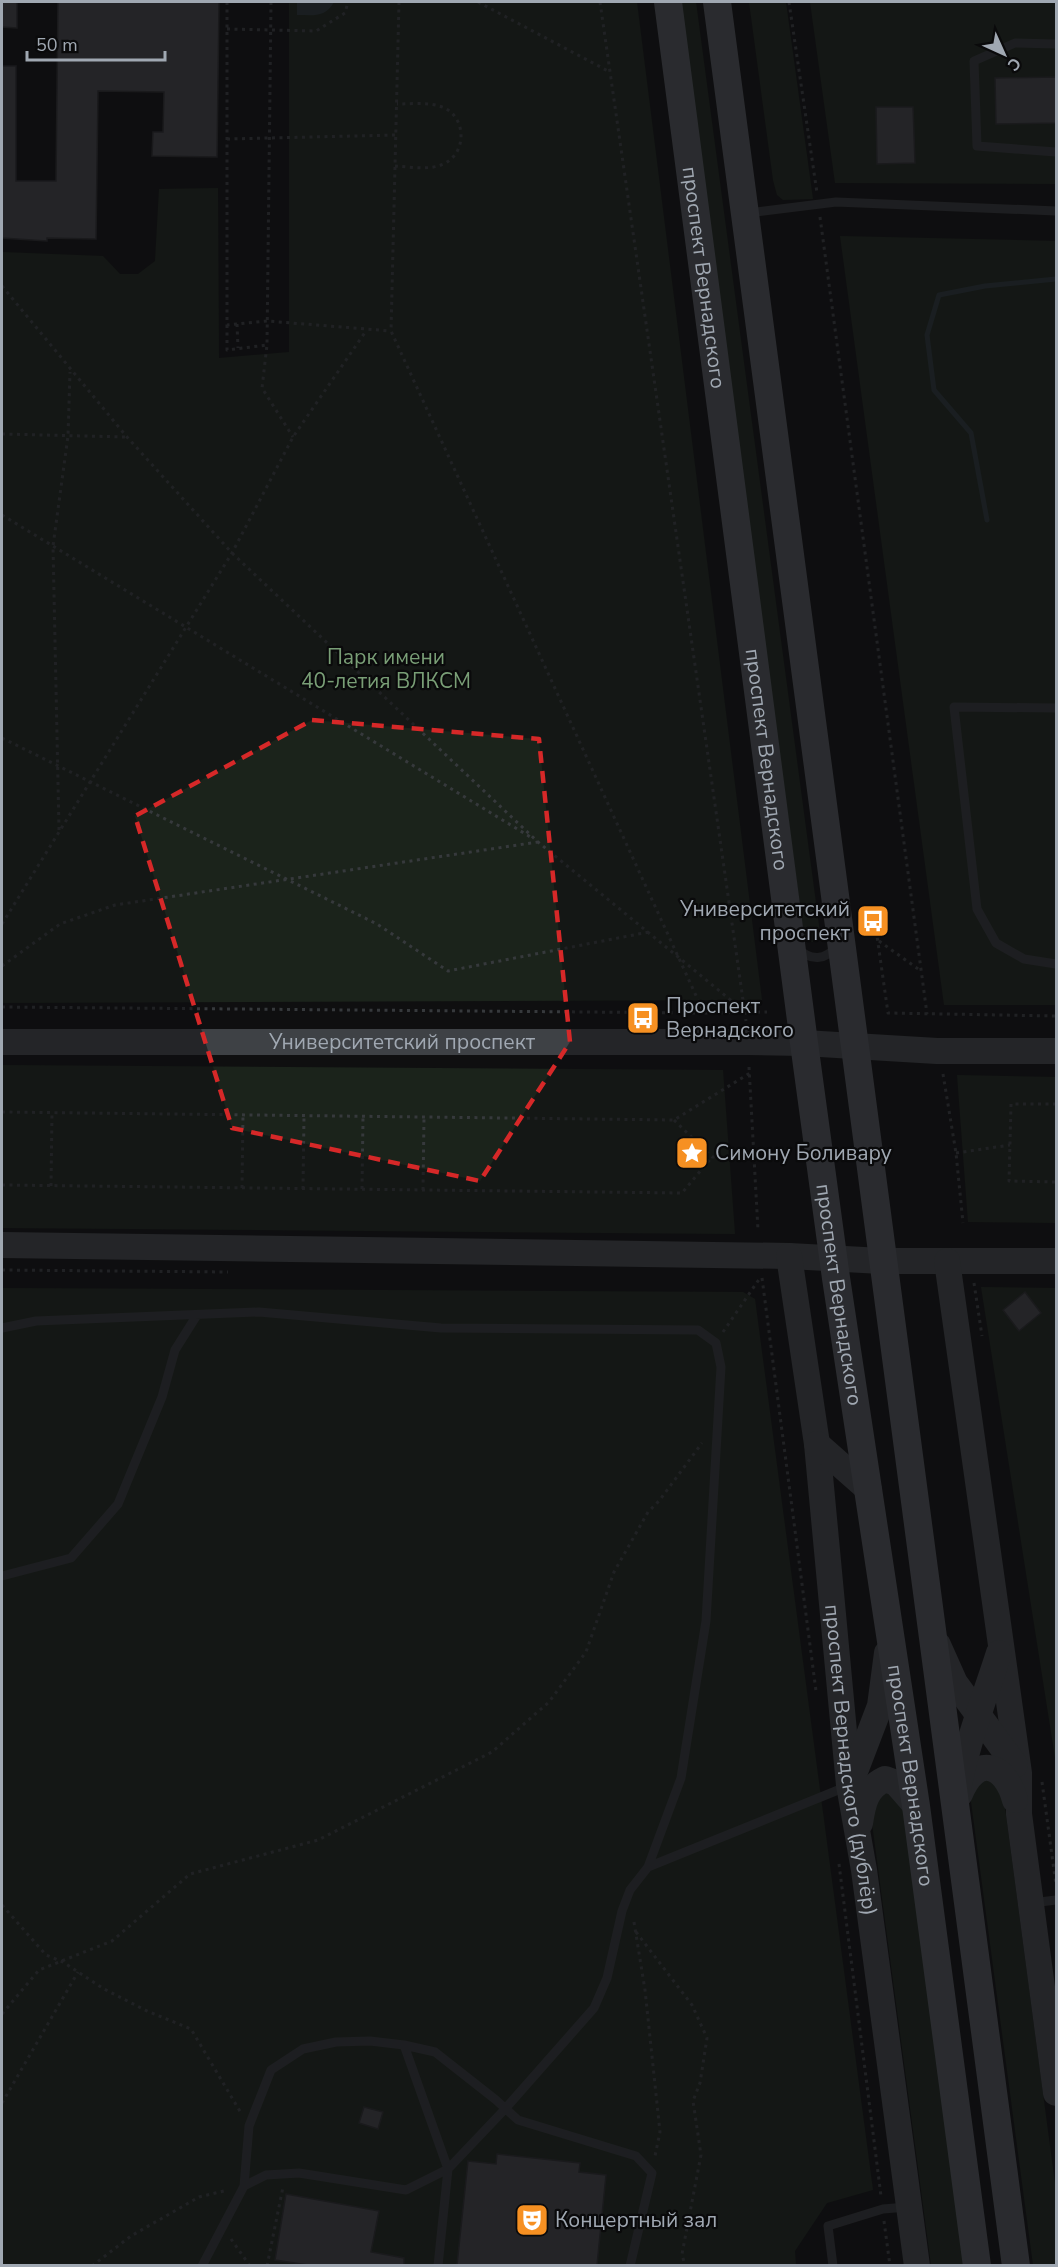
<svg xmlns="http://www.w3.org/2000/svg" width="1058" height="2267" font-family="'Nunito Sans',sans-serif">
	<rect width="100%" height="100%" fill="#0f0f10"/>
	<!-- green -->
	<path fill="#1b231b" d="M289,2h348l125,998 -760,3v-751l101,4 17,18h18l17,-13 4,-72 59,-1 1,170 70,-6z
		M680,2h16l124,931 -2,6 -6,3 -8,-5z
		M749,2h37l27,197 -30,1 -6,-5 -4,-15z
		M810,2h246v182l-221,-1z
		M840,236l216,5v764h-112z
		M2,1065l721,5 12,164 -733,-6z
		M957,1075l99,2v146l-88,-1z
		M981,1287l75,1v476z
		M2,1288l741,4 12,7 118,891 -46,13 -32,48 1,14h-794z
		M991,1778l13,22 52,391v74h-23l-63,-471 3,-11z
		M886,1790l16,7 64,468h-35l-61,-457z"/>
	<!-- water -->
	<path fill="#283236" d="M297,2h37c-9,16 -20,13 -37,13z"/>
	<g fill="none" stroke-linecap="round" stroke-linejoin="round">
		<!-- stream -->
		<path stroke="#283236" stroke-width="5" d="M987,520l-16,-87 -37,-43 -7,-55 12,-40 46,-9 71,-7"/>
	</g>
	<!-- building -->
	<path fill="#3e3f43" stroke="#29292c" stroke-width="1.5" d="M2,2h15v26l-15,-1z
		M58,2h161l-2,155 -65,-1 1,-24h10l1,-40 -66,-1 -2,148 -49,-1v3l-45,-3v-172h14v115h40z
		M1056,77v46l-60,1 -1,-46z
		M876,107h37l2,56 -38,1z
		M1025,1292l16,21 -22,18 -16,-21z
		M364,2107l19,5 -5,17 -19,-6z
		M497,2154l83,9 -1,9 27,3 -9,90h-140l11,-104 28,3z
		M286,2194l93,17 -8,41 33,6v7h-96l-33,-5z"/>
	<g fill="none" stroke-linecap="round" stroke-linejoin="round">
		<!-- path -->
		<path stroke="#36393c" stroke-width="3" stroke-dasharray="3 4.5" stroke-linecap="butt" d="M227,2v323l40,-4 124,10
			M271,2l-4,343 -5,43 31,49
			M399,2l-8,329 313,682 63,-1
			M478,2l130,69
			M600,2l146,1019
			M789,2l28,191
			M227,29l89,2 29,-18 3,-11
			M227,139l169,-4
			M395,166c15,1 33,4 46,-1 28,-10 26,-52 -2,-59 -13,-4 -29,-2 -42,-2
			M820,217l107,797
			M2,286l125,151 105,116 306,289 206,169
			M237,324l1,24
			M227,325v25l40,-5
			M2,434l124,3
			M2,515l530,323
			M2,738l375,186 71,47 201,-39
			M59,830l-6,-284 15,-110 2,-64
			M873,908l15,105 168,3
			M2,924l230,-371 61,-116 73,-106
			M879,941l42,30
			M2,966l58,-42 55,-19 423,-63
			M2,1007l702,6
			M749,1067l9,163
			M943,1074l13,79 7,70
			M1056,1104h-45l-2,77 47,1
			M2,1112l672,8 76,-47
			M674,1120l38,37 44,1
			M956,1153l54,-8
			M2,1185l680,8 30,-36
			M51,1186l1,-73
			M242,1188l1,-73
			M303,1189l1,-73
			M362,1189l1,-72
			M423,1190l1,-73
			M2,1270l226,2
			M762,1278l54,413
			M974,1283l8,53
			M723,1332l37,-54
			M1042,1782l14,103
			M839,1864l42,332
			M2,1905l44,50 17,7 41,27 43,22 44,18 50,84
			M634,1922l11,68 15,142 -5,24
			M636,1932l56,73 15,33 -7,45 -7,18 8,54 -19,99 3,12
			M2,2014l37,-44 73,-29 78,-67 128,-34 174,-88 57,-50 37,-50 28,-80 34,-60 11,-11 43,-58
			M2,2103l76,-131
			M884,2221l6,45
			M231,2239l19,27
			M92,2266l39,-30 68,-39 29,-7
			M267,2266l16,-79"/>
		<!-- service -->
		<path stroke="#303235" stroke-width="9" d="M1056,44l-41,-1 -41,18 3,85 79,6
			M748,213l88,-11 220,9
			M1056,708l-102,-1 23,202 19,34 28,16 32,5
			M797,948c13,13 29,13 39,-2
			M2,1328l34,-7 223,-9 182,16 257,2 18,13 5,24 -15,254 -25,157 -33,89 -18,23 -8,21 -15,67 -13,30 -89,101 -57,60 -42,21 -107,-17 -33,2 -22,11
			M2,1576l69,-18 47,-54 44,-107 13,-47 22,-35
			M648,1867l200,-81
			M1032,1903l24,-3
			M404,2045l44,124 -10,97
			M202,2266l42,-80 5,-60 22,-56 32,-21 33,-7 34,-1 34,4 31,7 61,48 22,20 118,36 16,17 -22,93
			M833,2266l-5,-40 55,-17 24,-2"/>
		<!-- secondary -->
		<g stroke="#3e4145" stroke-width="26">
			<path id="s1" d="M2,1042h746l56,1 133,8h119"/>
			<path d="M2,1245l787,11 93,5h174"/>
			<path id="s2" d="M789,1256l28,188 32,341 15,85 53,396"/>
			<path d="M947,1261l72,512v41l37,279"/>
			<path d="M817,1444l52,46"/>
			<path d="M938,1645l17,38 60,82"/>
			<path d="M851,1782l29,-76 7,-53"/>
			<path d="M960,1794c16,-40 45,-31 55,6"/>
			<path d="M957,1796c8,-49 27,-96 42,-143"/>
			<path d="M860,1823c3,-20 6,-35 25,-44l11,4 20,23"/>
		</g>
		<!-- primary -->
		<g stroke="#4c4f55" stroke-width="28">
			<path id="s3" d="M668,2l136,1041 32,235 80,528 61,460"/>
			<path d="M717,2l299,2264"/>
		</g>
	</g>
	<!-- marked area -->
	<path d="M0 0H1058V2267H0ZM312,720l227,19 31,303 -90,139 -248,-53 -97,-312z" fill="#0f0f10" fill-opacity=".55" fill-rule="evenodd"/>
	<path fill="none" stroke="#d62828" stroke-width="4.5" stroke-dasharray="12 8" stroke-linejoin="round" d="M312,720l227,19 31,303 -90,139 -248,-53 -97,-312z"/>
	<!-- icons -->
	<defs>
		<g id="bus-square" transform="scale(1.725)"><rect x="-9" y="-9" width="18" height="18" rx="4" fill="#f69022" stroke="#0a0a0b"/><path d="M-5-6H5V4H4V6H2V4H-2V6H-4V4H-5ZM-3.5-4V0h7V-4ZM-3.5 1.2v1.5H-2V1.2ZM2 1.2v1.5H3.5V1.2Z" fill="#fff"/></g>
		<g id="sight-square" transform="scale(1.725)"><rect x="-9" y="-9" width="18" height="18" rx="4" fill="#f69022" stroke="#0a0a0b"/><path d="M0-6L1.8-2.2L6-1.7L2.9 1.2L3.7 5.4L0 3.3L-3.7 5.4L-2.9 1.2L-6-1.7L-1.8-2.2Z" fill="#fff"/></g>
		<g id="theatre-square" transform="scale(1.725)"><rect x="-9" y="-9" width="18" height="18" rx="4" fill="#f69022" stroke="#0a0a0b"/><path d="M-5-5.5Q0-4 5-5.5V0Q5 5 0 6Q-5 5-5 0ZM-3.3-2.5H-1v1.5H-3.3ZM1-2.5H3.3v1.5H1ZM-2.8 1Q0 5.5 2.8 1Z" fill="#fff"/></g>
	</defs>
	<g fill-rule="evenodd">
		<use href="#bus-square" x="873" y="921"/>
		<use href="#bus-square" x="643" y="1018"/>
		<use href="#sight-square" x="692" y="1153"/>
		<use href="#theatre-square" x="532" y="2220"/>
	</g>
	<g text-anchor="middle" stroke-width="4.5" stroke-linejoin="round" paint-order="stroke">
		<!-- street labels -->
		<g font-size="21" fill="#a0a8b2" stroke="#0a0a0b">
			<text dy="7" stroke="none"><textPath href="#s3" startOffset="278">проспект Вернадского</textPath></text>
			<text dy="7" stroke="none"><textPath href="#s3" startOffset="764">проспект Вернадского</textPath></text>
			<text dy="7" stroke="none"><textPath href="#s1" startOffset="400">Университетский проспект</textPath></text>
			<text dy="7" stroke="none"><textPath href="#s3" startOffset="1304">проспект Вернадского</textPath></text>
			<text dy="7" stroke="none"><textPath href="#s2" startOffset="508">проспект Вернадского (дублёр)</textPath></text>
			<text dy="7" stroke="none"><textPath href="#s3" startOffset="1790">проспект Вернадского</textPath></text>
		</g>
		<!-- park labels -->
		<g font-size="21" fill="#799e76" stroke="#0a0a0b">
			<text x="386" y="664">Парк имени<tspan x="386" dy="24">40-летия ВЛКСМ</tspan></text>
		</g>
		<!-- poi labels -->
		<g font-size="21" fill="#a0a8b2" stroke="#0a0a0b" text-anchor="start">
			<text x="850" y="916" text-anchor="end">Университетский<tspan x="850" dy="24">проспект</tspan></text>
			<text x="666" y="1013">Проспект<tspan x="666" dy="24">Вернадского</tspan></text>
			<text x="715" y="1160">Симону Боливару</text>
			<text x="555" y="2227">Концертный зал</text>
		</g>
	</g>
	<!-- border -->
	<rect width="1058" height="2267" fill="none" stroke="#a0a8b2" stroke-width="6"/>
	<!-- north arrow -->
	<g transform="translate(1004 54) rotate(135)" stroke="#0a0a0b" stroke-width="4.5" paint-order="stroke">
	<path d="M0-4.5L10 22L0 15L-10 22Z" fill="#a0a8b2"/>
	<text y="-9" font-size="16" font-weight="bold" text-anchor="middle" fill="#a0a8b2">С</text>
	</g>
	<!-- scale -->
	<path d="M27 51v9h138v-9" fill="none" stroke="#a0a8b2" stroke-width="3"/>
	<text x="36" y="51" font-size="18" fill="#a0a8b2" stroke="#0a0a0b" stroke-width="4.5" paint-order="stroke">50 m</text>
</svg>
